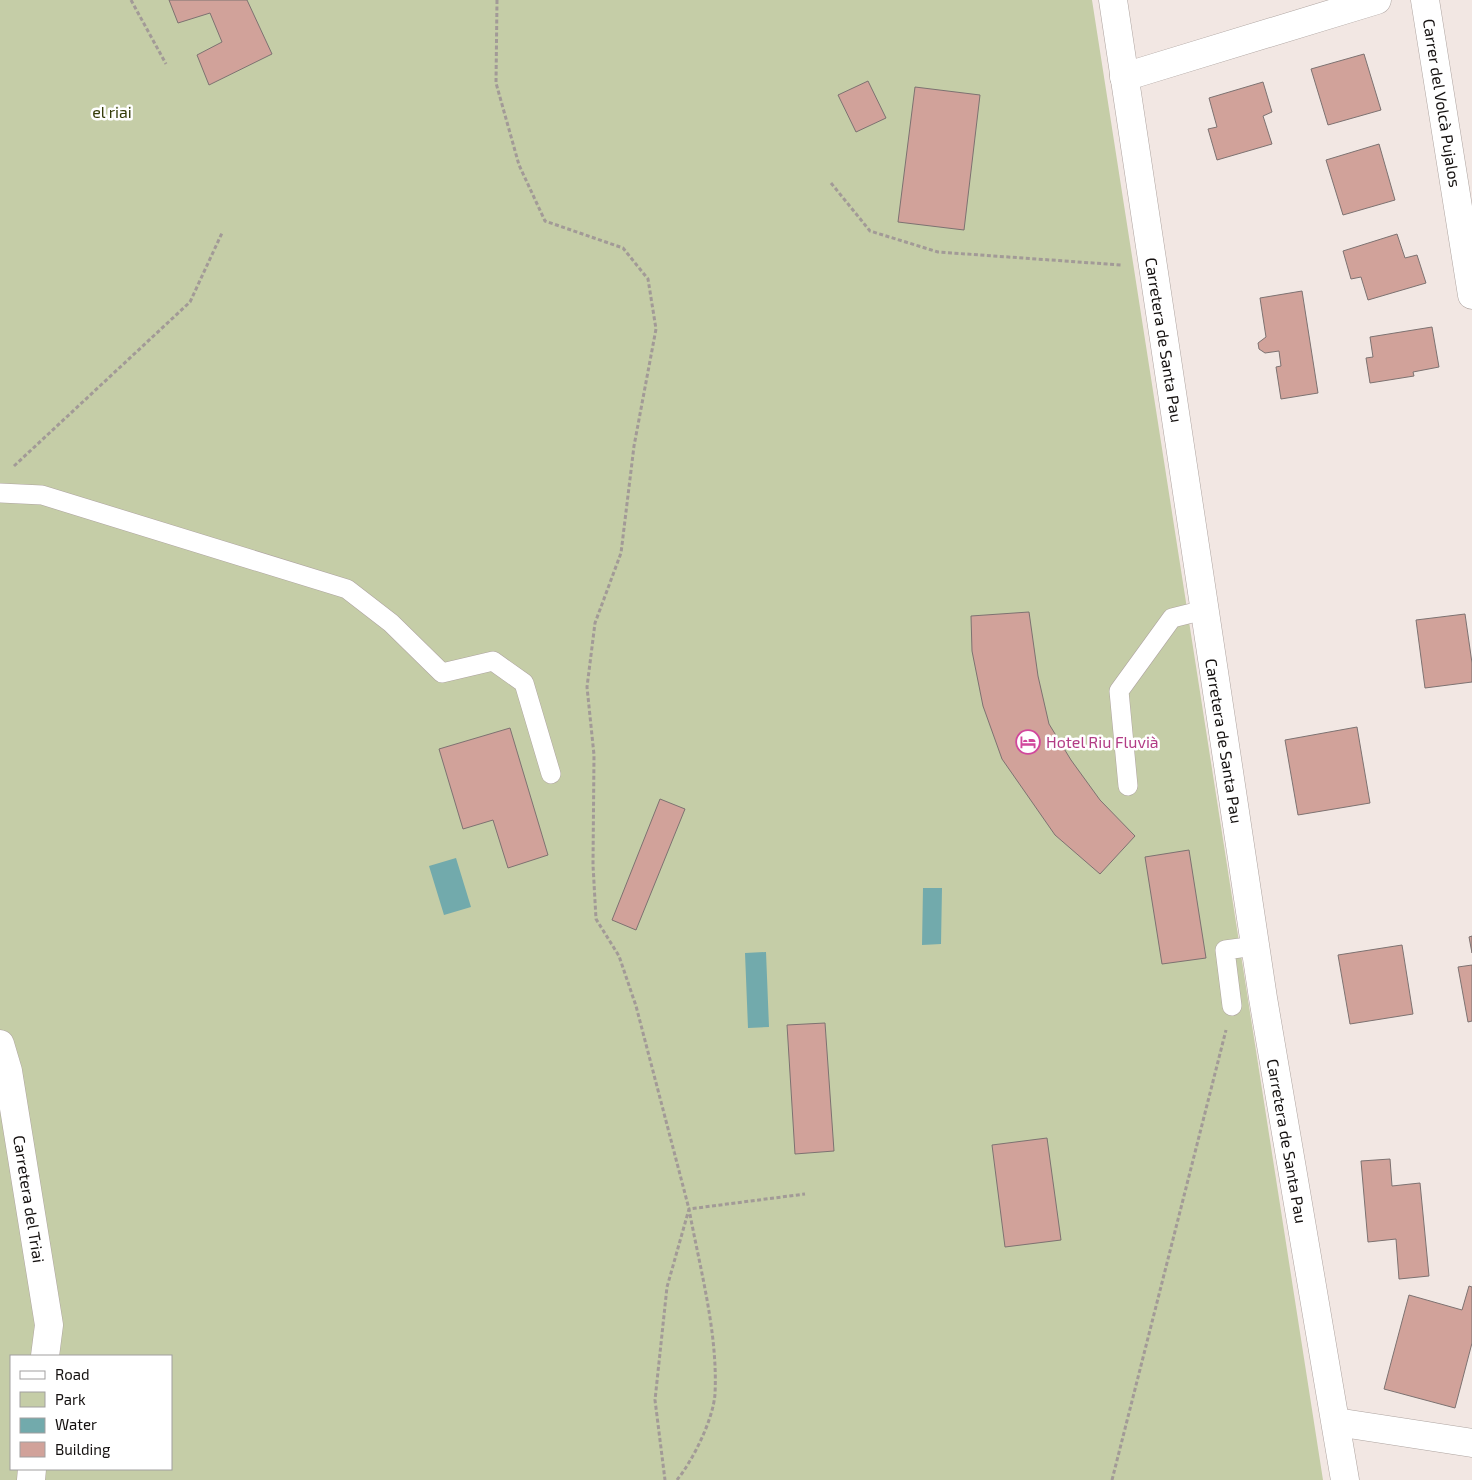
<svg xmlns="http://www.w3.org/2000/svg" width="1472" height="1480" font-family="'Exo 2',sans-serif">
	<rect width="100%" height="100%" fill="#f2e7e3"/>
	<!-- green -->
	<path fill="#c5cda7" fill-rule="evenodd" d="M0,0h1092l231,1480h-1323zM11,1356h160v113h-160z"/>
	<!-- water -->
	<path fill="#72aaac" d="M456,858l15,49 -27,8 -15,-49z
		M923,888h19l-1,56 -19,1z
		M766,952l3,75 -21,1 -3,-75z"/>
	<!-- building -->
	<path fill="#d1a29a" stroke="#7d7271" d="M169,0h78l25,54 -63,31 -12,-30 25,-13 -12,-29 -32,10z
		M1364,54l17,56 -53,15 -17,-56z
		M868,81l18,37 -30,14 -18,-37z
		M1263,82l9,30 -9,4 9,28 -55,16 -9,-31 9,-2 -8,-29z
		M915,87l65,8 -16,135 -66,-8z
		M1379,144l16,56 -52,15 -17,-55z
		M1397,234l8,24 12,-3 9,28 -58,17 -7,-23 -10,2 -8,-28z
		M1302,291l16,102 -37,6 -5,-32 5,-1 -2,-15 -14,2 -6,-4 -1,-6 8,-6 -6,-39z
		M1432,327l7,40 -26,5 1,4 -44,7 -4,-25 7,-1 -3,-20z
		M1029,612l9,64 11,48 22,36 29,40 35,36 -35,38 -45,-39 -53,-76 -19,-53 -11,-55 -1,-35z
		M1465,614l7,49v19l-47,6 -9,-68z
		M1357,727l13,76 -72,12 -13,-75z
		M510,728l38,127 -40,13 -15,-48 -30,9 -24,-80z
		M660,799l25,10 -49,121 -24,-10z
		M1189,850l17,108 -44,6 -17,-107z
		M1472,936v17l-3,-16z
		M1402,945l11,69 -63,10 -12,-69z
		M1472,965v56l-4,1 -10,-55z
		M825,1023l9,128 -39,3 -8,-129z
		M1047,1138l14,102 -56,7 -13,-102z
		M1390,1159l2,27 28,-3 9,93 -30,3 -3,-40 -28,3 -7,-81z
		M1469,1286l3,1v56l-17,65 -71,-19 25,-94 53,15z"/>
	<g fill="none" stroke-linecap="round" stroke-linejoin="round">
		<!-- service casing -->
		<g stroke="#aea4a0" stroke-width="20">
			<path id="service" d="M0,493l42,2 305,94 44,34 51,50 51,-12 31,22 27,91
				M1128,786l-9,-95 53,-73 32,-8
				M1232,1006l-7,-56 30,-4"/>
		</g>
		<!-- minor casing -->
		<g stroke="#aea4a0" stroke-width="29">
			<path id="minor" d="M1425,0l47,295
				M1124,77l253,-77
				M0,1044l8,27 41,254 -4,31
				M1336,1422l136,21
				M31,1480l1,-11"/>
		</g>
		<!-- secondary casing -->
		<g stroke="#aea4a0" stroke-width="29">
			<path id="secondary" d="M1113,0l150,998 82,482"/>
		</g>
		<!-- path -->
		<path stroke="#a29a97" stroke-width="3" stroke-dasharray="4 2.5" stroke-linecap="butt" d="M131,0l35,64
			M497,0l-1,83 23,82 26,56 78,27 25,31 8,50 -22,117 -13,107 -26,70 -8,64 7,68 -1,110 3,54 23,37 17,50 53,203 -22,78 -12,113 10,80
			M831,183l39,48 68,21 183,13
			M14,466l176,-164 32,-69
			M677,1480c16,-20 36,-60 38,-86 3,-61 -15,-125 -26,-185l116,-15
			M1112,1480l114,-450"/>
		<!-- service -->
		<use href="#service" stroke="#fff" stroke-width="19"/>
		<!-- minor -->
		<use href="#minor" stroke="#fff" stroke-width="28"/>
		<!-- secondary -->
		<use href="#secondary" stroke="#fff" stroke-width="28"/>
	</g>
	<!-- icons -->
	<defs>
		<g id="hotel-ring" transform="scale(1.25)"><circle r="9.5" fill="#fff" stroke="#d1479c" stroke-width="1.5"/><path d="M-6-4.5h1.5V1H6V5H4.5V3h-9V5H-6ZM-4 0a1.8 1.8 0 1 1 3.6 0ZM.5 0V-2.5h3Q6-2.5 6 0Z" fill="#d1479c"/></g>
	</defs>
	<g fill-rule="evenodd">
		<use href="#hotel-ring" x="1028" y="742"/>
	</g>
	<g text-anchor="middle" stroke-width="5" stroke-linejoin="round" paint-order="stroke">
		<!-- street labels -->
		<g font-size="16" fill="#14100f" stroke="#fff">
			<text transform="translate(1442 103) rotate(81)" y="6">Carrer del Volcà Pujalos</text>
			<text transform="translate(1164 340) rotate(81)" y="6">Carretera de Santa Pau</text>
			<text transform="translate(1224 741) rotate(81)" y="6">Carretera de Santa Pau</text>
			<text transform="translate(1287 1141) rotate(80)" y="6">Carretera de Santa Pau</text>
			<text transform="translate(29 1199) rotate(81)" y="6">Carretera del Triai</text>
		</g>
		<!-- park labels -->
		<g font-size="16" fill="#343b08" stroke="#fff">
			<text x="112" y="118">el riai</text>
		</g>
		<!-- hotel labels -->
		<g font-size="16" fill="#b23c85" stroke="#fff" text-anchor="start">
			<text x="1046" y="748">Hotel Riu Fluvià</text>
		</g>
	</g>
	<!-- legend -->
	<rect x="10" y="1355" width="162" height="115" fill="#ffffff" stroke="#a19f9f"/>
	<rect x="20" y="1371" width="25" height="8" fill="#ffffff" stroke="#a19f9f"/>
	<text x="55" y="1380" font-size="15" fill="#14100f">Road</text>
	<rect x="20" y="1392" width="25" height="15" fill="#c5cda7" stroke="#a19f9f"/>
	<text x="55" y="1405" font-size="15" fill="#14100f">Park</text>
	<rect x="20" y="1418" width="25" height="15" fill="#72aaac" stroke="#a19f9f"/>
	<text x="55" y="1430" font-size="15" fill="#14100f">Water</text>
	<rect x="20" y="1442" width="25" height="15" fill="#d1a29a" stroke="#a19f9f"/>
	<text x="55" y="1455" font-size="15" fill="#14100f">Building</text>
</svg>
